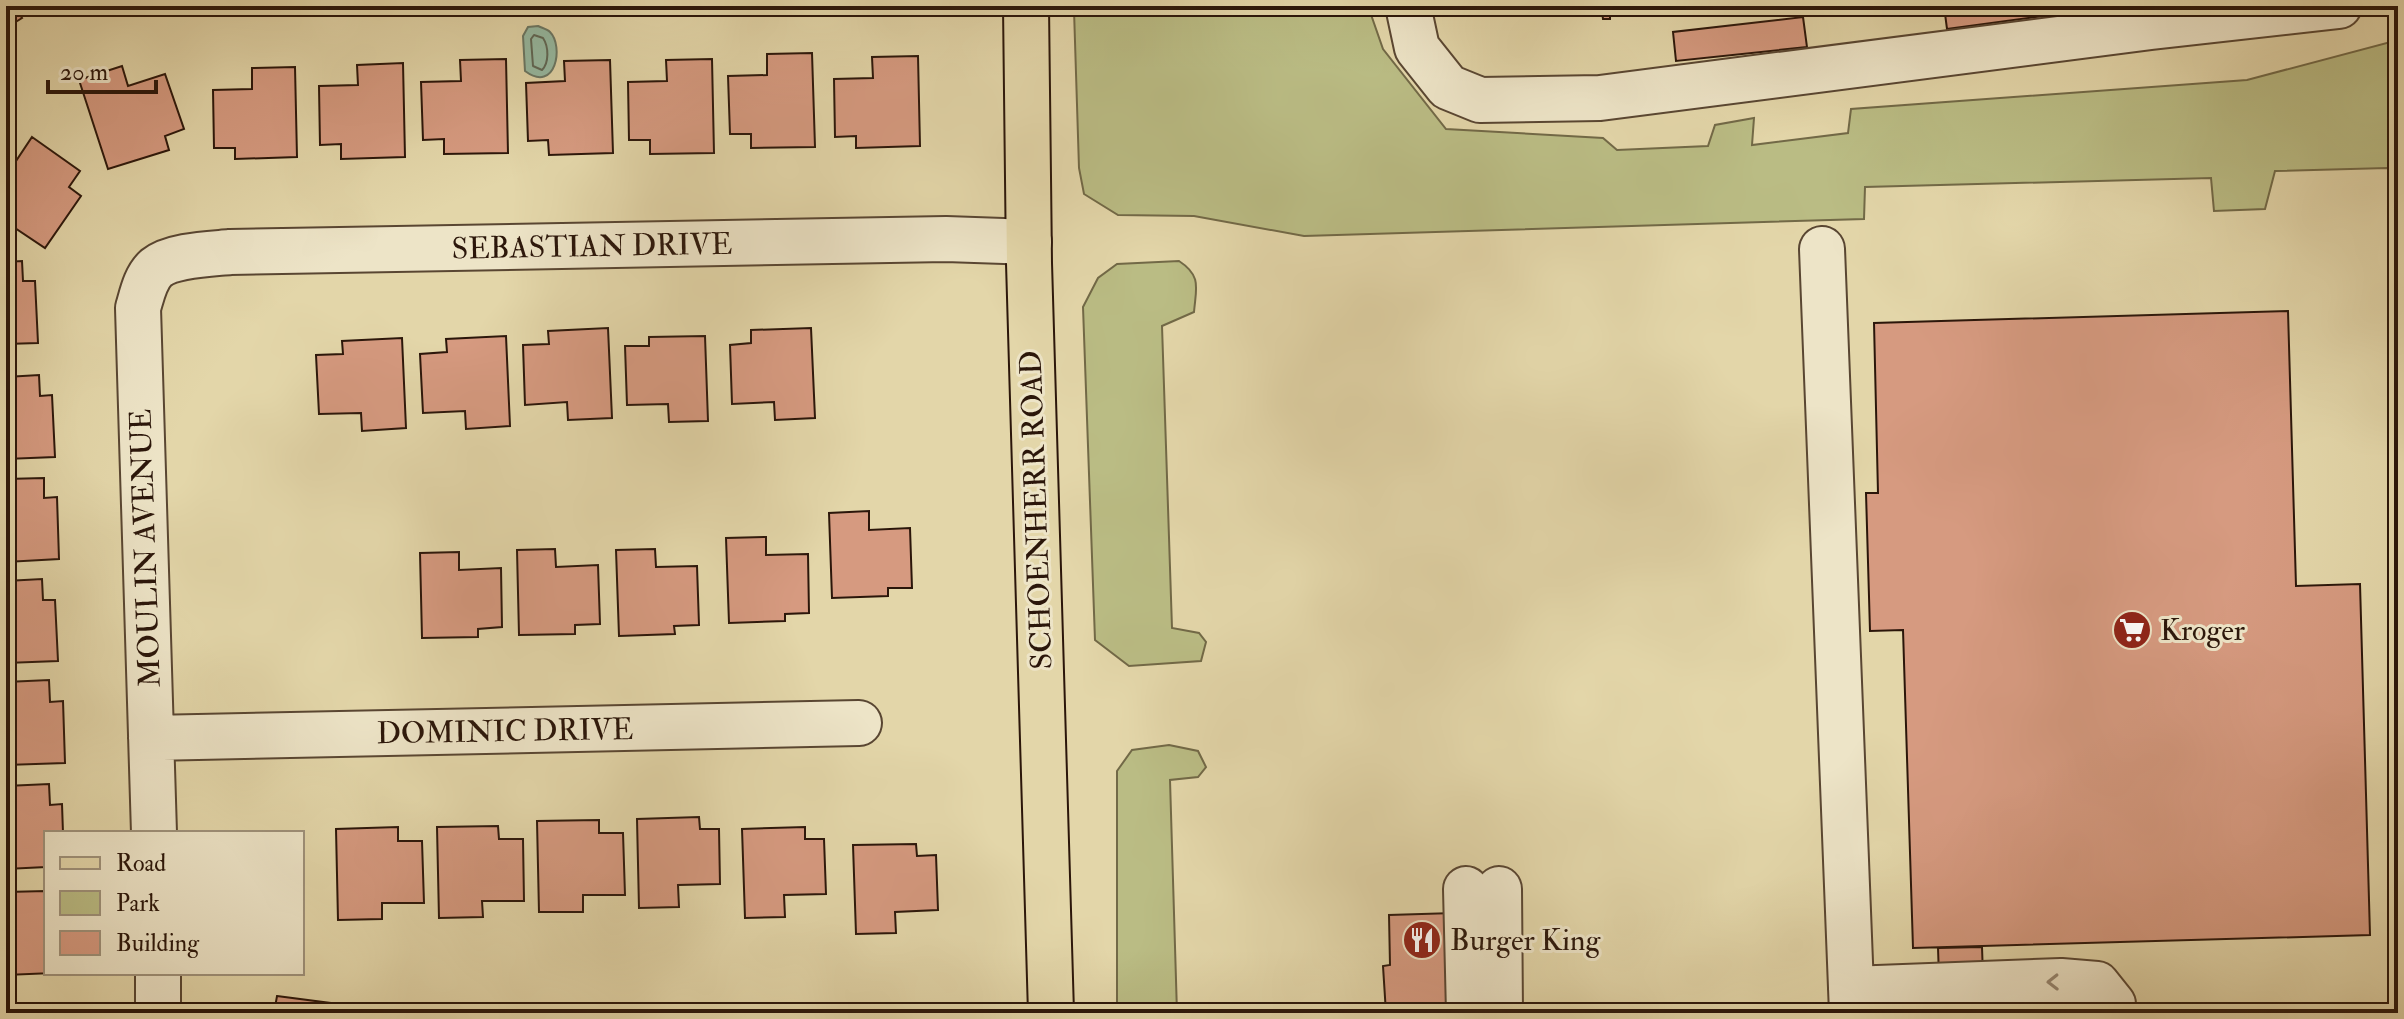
<svg xmlns="http://www.w3.org/2000/svg" width="2404" height="1019" font-family="'IM FELL Double Pica',serif">
	<rect width="100%" height="100%" fill="#e3d6a9"/>
	<filter id="stains"><feTurbulence type="fractalNoise" baseFrequency=".0025" numOctaves="4"/><feColorMatrix values="0 0 0 0 .2 0 0 0 0 .09 0 0 0 0 .02 0 0 0 .5 -.17"/></filter>
	<radialGradient id="worn" r=".72"><stop offset=".6" stop-color="#630" stop-opacity="0"/><stop offset="1" stop-color="#630" stop-opacity=".3"/></radialGradient>
	<!-- green -->
	<path fill="#babc84" stroke="#726947" stroke-width="2" d="M1079,6h289l15,43 63,80 157,9 14,12 91,-4 7,-21 39,-7 -2,27 96,-12 3,-24 396,-29 151,-40v138l-11,-10 -112,3 -10,38 -51,2 -3,-33 -346,9 -1,32 -560,17 -110,-20 -76,-1 -34,-21 -5,-26 -5,-158z
		M1179,261c23,15 17,27 15,51l-32,14 10,302 27,5 7,9 -5,19 -72,5 -34,-26 -12,-333 15,-29 19,-14z
		M1169,745l29,6 8,16 -8,10 -28,3 7,233h-60v-242l15,-21z
		M2073,1001l9,5 3,7h-188l9,-9z"/>
	<!-- water -->
	<path fill="#96baa2" stroke="#6b7865" stroke-width="2" d="M538,26c4,2 9,3 12,6 14,14 6,62 -25,39l-2,-35 5,-9z"/>
	<g fill="none" stroke-linecap="round" stroke-linejoin="round">
		<!-- shore -->
		<path stroke="#606856" stroke-width="2" d="M534,35l9,3c6,9 6,25 -1,32l-9,-4 -2,-27z"/>
	</g>
	<!-- building -->
	<path fill="#d69a80" stroke="#2b160a" stroke-width="2" d="M6,6h8l8,12 -16,10z
		M1536,6h139v3l-65,1v9h-7l-1,-8 -65,4z
		M1944,6h99l1,10 -97,13z
		M1803,17l4,30 -131,14 -3,-29z
		M812,53l3,94 -64,1v-14h-21l-2,-58 39,-1v-21z
		M918,56l2,90 -64,2v-12l-21,1 -1,-58 39,-1 -1,-21z
		M506,59l2,94 -64,1v-15l-21,1 -2,-58 40,-1 -1,-21z
		M712,59l2,94 -64,1v-14h-21l-1,-58 39,-1 -1,-21z
		M610,60l3,93 -64,2 -1,-15 -20,1 -2,-58 39,-2 -1,-20z
		M403,63l2,94 -64,2v-15l-21,1 -1,-59 39,-1 -1,-20z
		M122,66l6,20 37,-12 19,55 -19,7 4,14 -61,19 -29,-89z
		M295,67l2,90 -62,2v-11h-21l-1,-58 39,-1v-21z
		M32,137l48,34 -11,16 12,9 -36,52 -39,-26v-55l4,3z
		M22,261l1,20h12l3,62 -32,1v-82z
		M2288,311l8,275 64,-2 10,351 -457,13 -10,-318 -33,1 -4,-138h12l-4,-170z
		M608,328l4,90 -44,2 -1,-18 -42,3 -2,-60 26,-1 -1,-13z
		M811,328l4,90 -40,2 -1,-18 -42,2 -2,-59 21,-2v-13z
		M506,336l4,90 -44,3 -1,-18 -42,2 -3,-59 27,-2 -1,-13z
		M705,336l3,85 -39,1 -1,-18 -41,1 -2,-59h24v-9z
		M402,338l4,90 -44,3 -1,-18 -42,1 -3,-59 27,-1 -1,-13z
		M39,375l1,21 12,-1 3,62 -49,2v-82z
		M44,478v20l13,-1 2,62 -53,3v-83z
		M869,511v19l41,-2 2,60h-24v8l-56,2 -3,-85z
		M766,537v18l42,-1 1,59 -24,1v7l-56,2 -3,-85z
		M555,549l1,18 42,-2 2,59 -25,1v9l-56,1 -2,-85z
		M655,549l1,18 41,-1 2,59 -25,1 1,8 -56,2 -3,-86z
		M459,552v18l42,-2 1,59 -24,2v8l-56,1 -2,-85z
		M42,579l1,21h12l3,61 -52,2v-82z
		M49,680l1,22 13,-1 2,62 -59,2v-83z
		M49,784l1,21 12,-1 1,29h-17v34l-40,2v-83z
		M699,817l1,12h19l1,55 -42,1 1,22 -40,1 -2,-89z
		M599,820v13h24l2,62h-42v17h-44l-2,-91z
		M498,826l1,13h24l1,62h-42l1,16 -44,1 -2,-91z
		M398,827v14h24l2,62h-42v16l-44,1 -2,-91z
		M805,827v12h19l2,55 -42,1 1,22 -40,1 -3,-89z
		M916,844l1,12 19,-1 2,55 -43,2 1,21 -40,1 -3,-89z
		M46,891v82h7l-47,2v-83z
		M1454,913l12,100h-80l-3,-47 7,-1 -1,-50z
		M1982,947l1,29 -44,1 -1,-29z
		M277,996l84,11v6h-87z"/>
	<g fill="none" stroke-linecap="round" stroke-linejoin="round">
		<!-- minor casing -->
		<g stroke="#594632" stroke-width="48">
			<path id="minor" d="M1408,6l9,42 31,39 32,13 120,-2 551,-71 188,-21
				M1822,249l30,764
				M151,738l708,-15
				M154,833l-16,-525c4,-13 7,-30 18,-40 16,-13 53,-14 74,-16l716,-13 83,3
				M1466,889l3,124
				M1499,889l1,124
				M158,973v40
				M1851,989l210,-8 36,3 16,20v9"/>
		</g>
		<!-- major casing -->
		<g stroke="#2b160a" stroke-width="48">
			<path id="major" d="M1026,6l3,257 22,750"/>
		</g>
		<!-- minor -->
		<use href="#minor" stroke="#ede4c7" stroke-width="44"/>
		<!-- major -->
		<use href="#major" stroke="#e3d6a9" stroke-width="44"/>
	</g>
	<!-- one-way arrows -->
	<defs><path id="oneway-chevron" d="M-2-3.5L2.5 0L-2 3.5" fill="none" stroke-width="1.6" stroke-linecap="round" stroke-linejoin="round" transform="scale(2)"/></defs>
	<use stroke="#968772" href="#oneway-chevron" transform="translate(2053 982) rotate(179)"/>
	<!-- icons -->
	<defs>
		<g id="supermarket-disc" transform="scale(2)"><circle r="9.5" fill="#8f2418" stroke="#ede4c7"/><path d="M-6-5.5h2.5l.6 2H6L4.5 2H-2.5L-4.4-4H-6ZM-1.5 3.2a1.3 1.3 0 1 0 .1 0ZM3 3.2a1.3 1.3 0 1 0 .1 0Z" fill="#fff"/></g>
		<g id="restaurant-disc" transform="scale(2)"><circle r="9.5" fill="#8f2418" stroke="#ede4c7"/><path d="M-5-6h1v4h1v-4h1v4h1v-4h1v5L-1.5 .5V6h-2V.5L-5-1ZM5-6V6H3V1.5H1.5Q1.5-4 5-6Z" fill="#fff"/></g>
	</defs>
	<g fill-rule="evenodd">
		<use href="#supermarket-disc" x="2132" y="630"/>
		<use href="#restaurant-disc" x="1422" y="940"/>
	</g>
	<g text-anchor="middle" stroke-width="6" stroke-linejoin="round" paint-order="stroke">
		<!-- street labels -->
		<g font-size="30" fill="#2b160a" stroke="#ede4c7">
			<text transform="translate(592 246) rotate(-1)" y="10">SEBASTIAN DRIVE</text>
			<text transform="translate(1036 510) rotate(-92)" y="10">SCHOENHERR ROAD</text>
			<text transform="translate(145 548) rotate(-92)" y="10">MOULIN AVENUE</text>
			<text transform="translate(505 731) rotate(-1)" y="10">DOMINIC DRIVE</text>
		</g>
		<!-- poi labels -->
		<g font-size="30" fill="#2b160a" stroke="#ede4c7" text-anchor="start">
			<text x="2160" y="640">Kroger</text>
			<text x="1450" y="950">Burger King</text>
		</g>
	</g>
	<!-- margin -->
	<rect width="2404" height="1019" fill="none" stroke="#e3d6a9" stroke-width="32"/>
	<rect x="8" y="8" width="2388" height="1003" fill="none" stroke="#2b160a" stroke-width="4"/>
	<rect x="16" y="16" width="2372" height="987" fill="none" stroke="#2b160a" stroke-width="2"/>
	<!-- legend -->
	<rect x="44" y="831" width="260" height="144" fill="#ede4c7" stroke="#9f927b" stroke-width="2"/>
	<rect x="60" y="857" width="40" height="12" fill="#e3d6a9" stroke="#9f927b" stroke-width="2"/>
	<text x="116" y="871" font-size="24" fill="#2b160a">Road</text>
	<rect x="60" y="891" width="40" height="24" fill="#babc84" stroke="#9f927b" stroke-width="2"/>
	<text x="116" y="911" font-size="24" fill="#2b160a">Park</text>
	<rect x="60" y="931" width="40" height="24" fill="#d69a80" stroke="#9f927b" stroke-width="2"/>
	<text x="116" y="951" font-size="24" fill="#2b160a">Building</text>
	<!-- scale -->
	<path d="M48 80v12h108v-12" fill="none" stroke="#2b160a" stroke-width="4"/>
	<text x="60" y="80" font-size="24" fill="#2b160a" stroke="#ede4c7" stroke-width="6" paint-order="stroke">20 m</text>
	<rect width="100%" height="100%" filter="url(#stains)"/>
	<rect width="100%" height="100%" fill="url(#worn)"/>
</svg>
